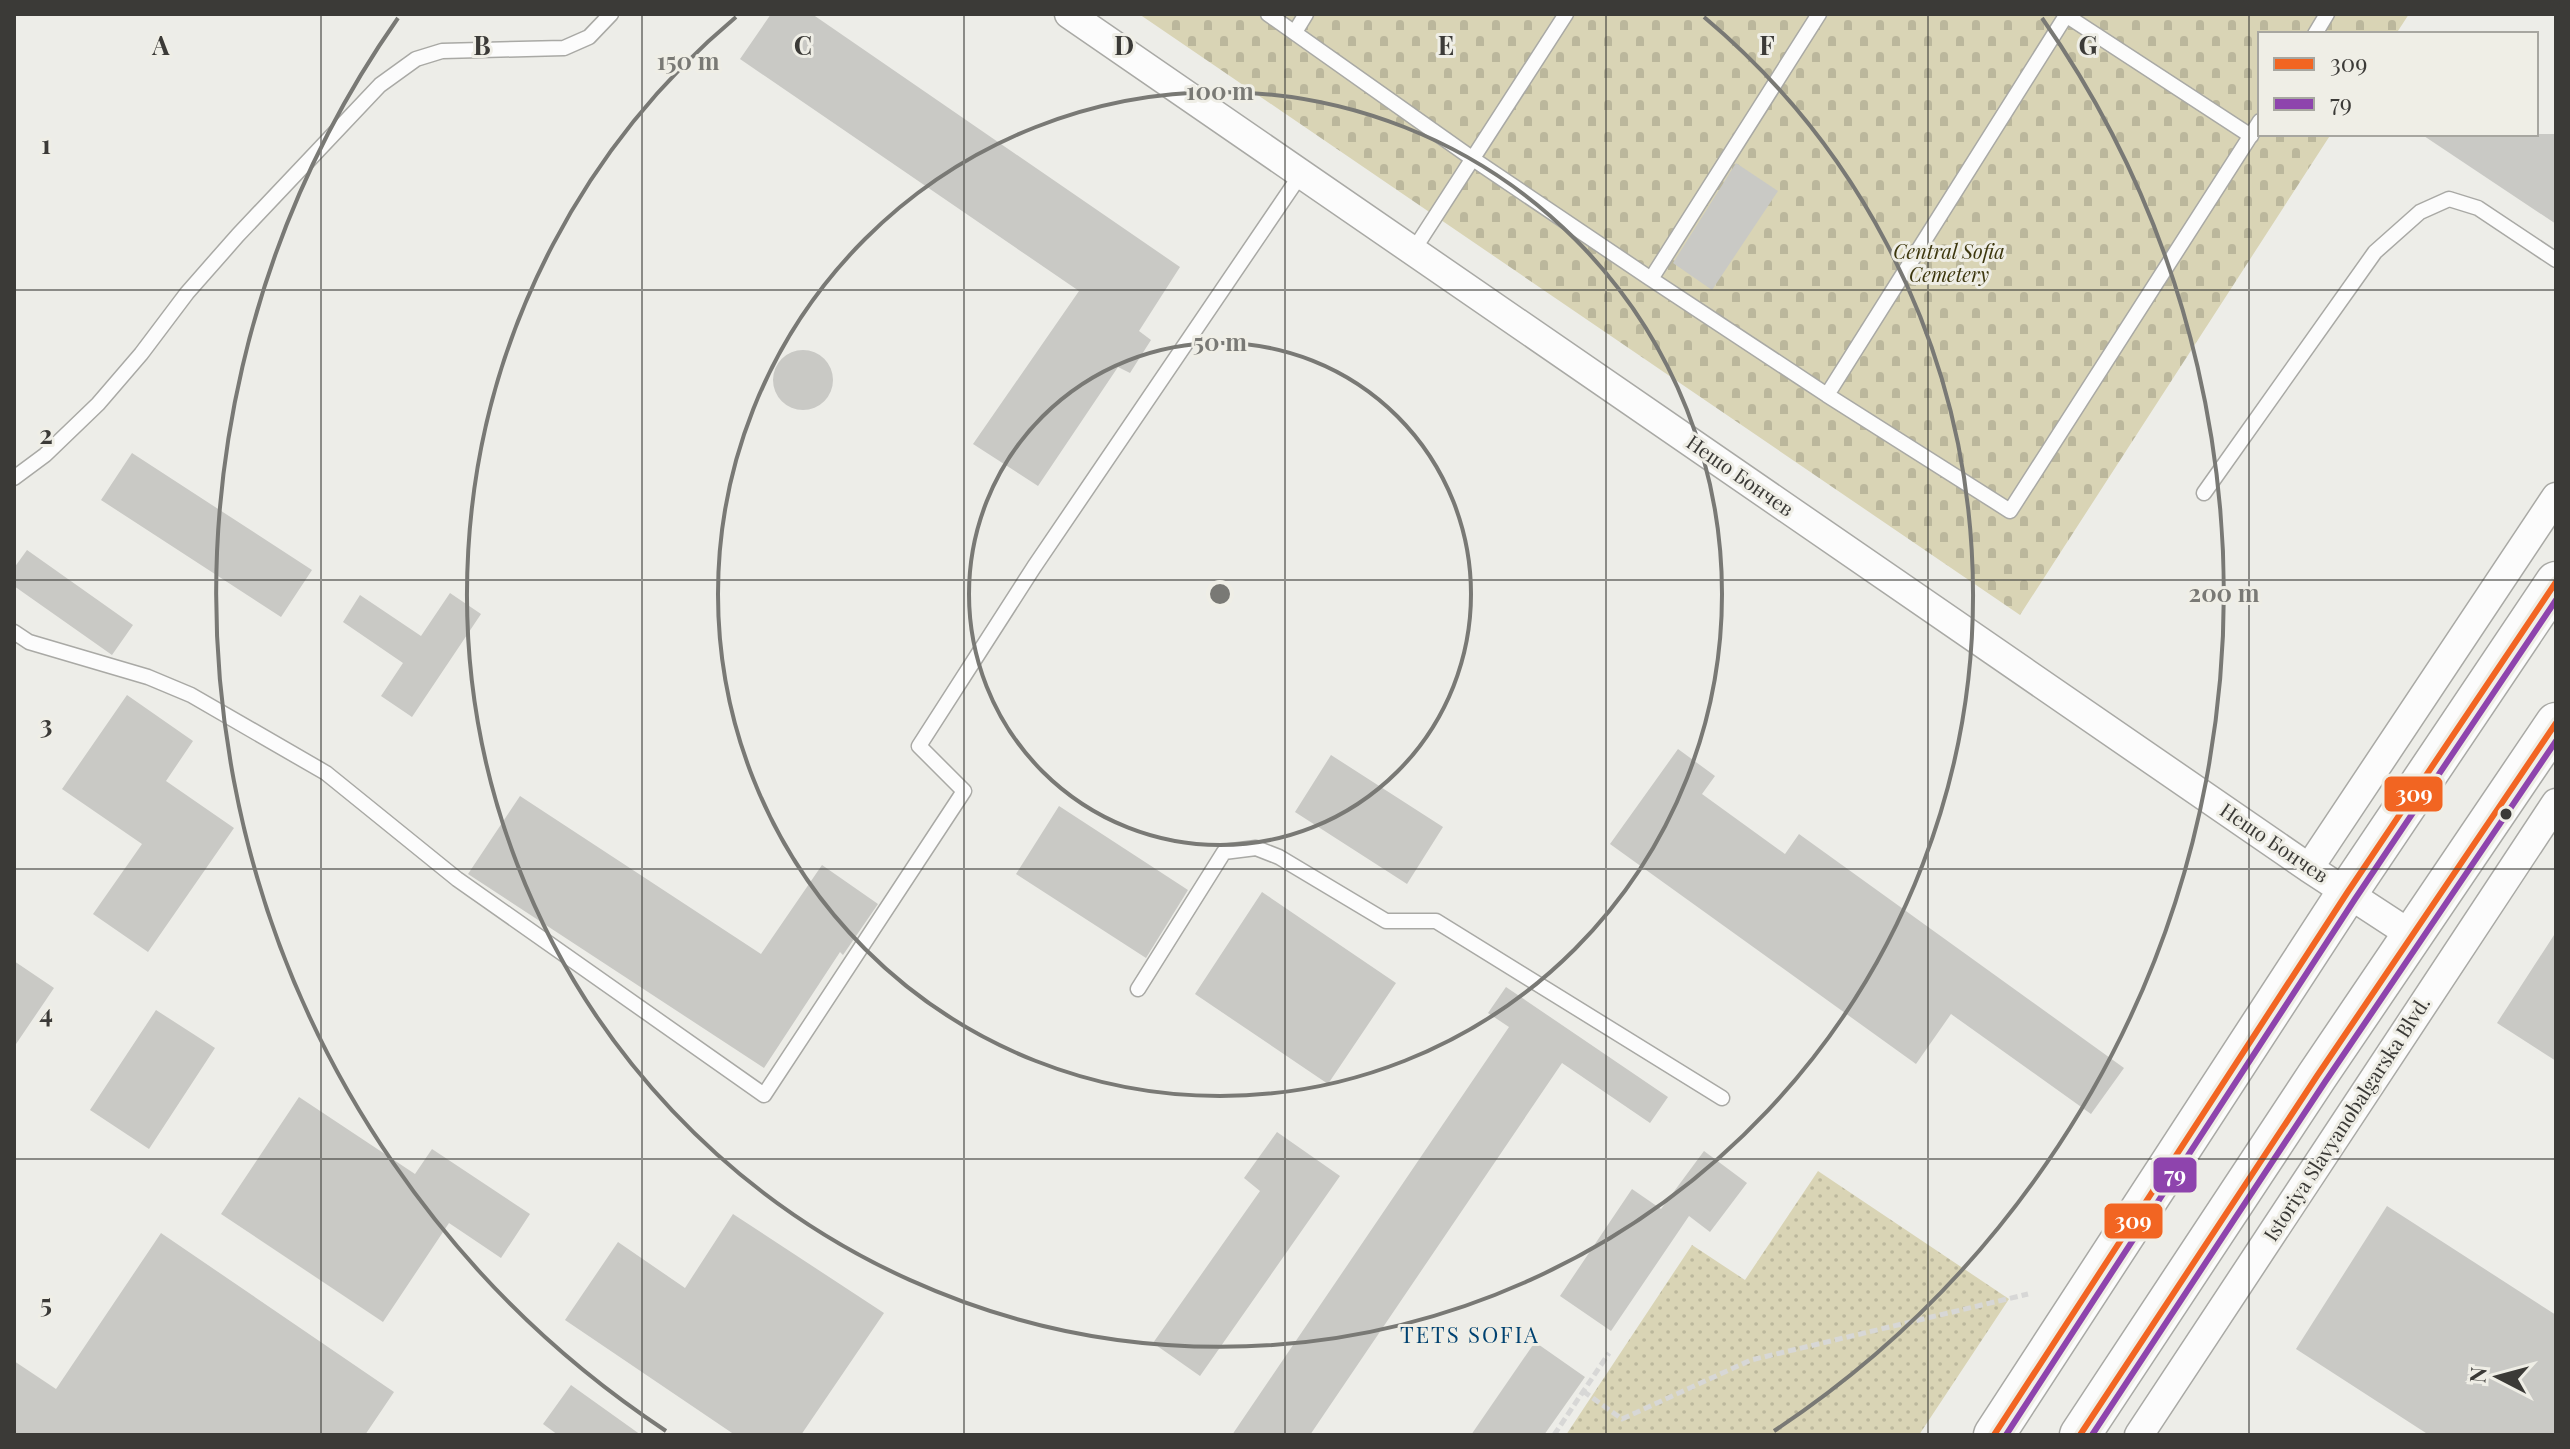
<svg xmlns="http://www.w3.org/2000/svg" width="2570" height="1449" font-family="'Playfair Display',serif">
	<defs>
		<pattern id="cemetery-stones" width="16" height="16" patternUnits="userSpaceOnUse" patternTransform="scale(2)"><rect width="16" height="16" fill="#d9d4b5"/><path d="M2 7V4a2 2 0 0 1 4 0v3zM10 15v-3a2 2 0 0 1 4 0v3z" fill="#bbb79c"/></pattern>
		<pattern id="park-dots" width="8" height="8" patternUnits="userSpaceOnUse" patternTransform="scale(2)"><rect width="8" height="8" fill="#d9d4b5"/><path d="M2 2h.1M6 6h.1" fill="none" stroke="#bbb79c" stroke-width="1.8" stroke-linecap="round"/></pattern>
	</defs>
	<rect width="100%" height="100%" fill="#edede8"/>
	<!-- cemetery -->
	<path fill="url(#cemetery-stones)" d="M1139,14h1270l-13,20h-136v100h71l-311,481z"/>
	<!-- park -->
	<path fill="url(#park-dots)" d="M1818,1171l191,128 -90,136h-353l126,-190 53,35z"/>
	<!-- building -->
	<path fill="#c9c9c5" d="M771,14h41l368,253 -41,64 12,9 -21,33 -12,-6 -80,119 -65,-42 106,-153 -339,-232z
		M2421,134h135v90z
		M1736,163l42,28 -66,99 -39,-27z
		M773 380a30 30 0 1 1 60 0a30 30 0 1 1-60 0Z
		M132,453l180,117 -31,47 -180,-117z
		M27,550l106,75 -21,30 -98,-69v-18z
		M450,593l31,21 -69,103 -31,-21 22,-33 -60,-41 17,-27 61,41z
		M127,695l66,46 -27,40 68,47 -86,124 -55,-38 49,-70 -80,-55z
		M1678,749l37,27 -13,18 83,60 14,-20 325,234 -33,46 -140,-100 -35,50 -306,-220z
		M1331,755l112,72 -36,57 -112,-72z
		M520,796l241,158 61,-89 56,39 -35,51 -3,-3 -76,116 -296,-194z
		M1059,806l129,84 -42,68 -130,-84z
		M1262,892l134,91 -68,101 -133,-90z
		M2556,932v129l-59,-38z
		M14,961l40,27 -40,59z
		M1506,987l162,110 -18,26 -88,-60 -252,372h-78l277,-408 -21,-14z
		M156,1010l59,38 -66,101 -59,-39z
		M299,1097l116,77 17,-25 98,65 -29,44 -52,-35 -66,99 -162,-108z
		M1277,1132l63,44 -140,200 -47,-33 107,-152 -16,-13z
		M1704,1151l43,32 -37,49 -21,-16 -78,115 -51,-35 72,-107 29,20z
		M2387,1206l169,109v120h-127l-133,-86z
		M733,1214l151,99 -83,122h-66l-170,-115 53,-78 67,46z
		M161,1233l233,159 -29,43h-351v-74l42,28z
		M1535,1342l50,35 -41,58h-73z
		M571,1385l70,50h-83l-15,-11z"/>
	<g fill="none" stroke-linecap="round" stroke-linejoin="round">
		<!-- service casing -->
		<g stroke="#a9a9a5" stroke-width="17">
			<path id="service" d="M1268,14l205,145 178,120
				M1819,14l-168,265 176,116 240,-381
				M2064,14l187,122
				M1295,32l11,-18
				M2315,34l12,-20
				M1413,251l153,-237
				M1827,395l183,116 250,-390
				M14,478l31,-23 53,-51 43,-50 46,-61 51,-58 142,-150 36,-26 26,-8 122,-3 25,-11 22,-23
				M2204,493l171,-241 45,-40 29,-13 29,9 78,52
				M14,632l15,10 119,35 43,18 135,78 131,106 307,216 200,-304 -45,-45 115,-179 267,-393
				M1138,989l86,-137 32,-4 23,9 107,64h50l286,177"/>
		</g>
		<!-- minor casing -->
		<g stroke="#a9a9a5" stroke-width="31">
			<path id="minor" d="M1069,14l1240,854 104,68
				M2309,868l247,-371
				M2139,1435l417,-632"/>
		</g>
		<!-- secondary casing -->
		<g stroke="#a9a9a5" stroke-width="43">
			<path id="secondary" d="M1994,1435l353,-542 209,-311
				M2080,1435l237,-359 239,-353"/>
		</g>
		<!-- path -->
		<path stroke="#d7d7d6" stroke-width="5" stroke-dasharray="8 4" stroke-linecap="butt" d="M1583,1391l39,28 129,-59 277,-66
			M1554,1435l55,-82"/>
		<!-- service -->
		<use href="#service" stroke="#fcfcfc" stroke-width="14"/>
		<!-- minor -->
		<use href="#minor" stroke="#fcfcfc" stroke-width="28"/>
		<!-- secondary -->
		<use href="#secondary" stroke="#fcfcfc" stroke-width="40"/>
		<!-- bus-1 casing -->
		<g stroke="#efeee6" stroke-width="12">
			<path id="bus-1" d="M1994,1435l353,-542 209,-311
				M2080,1435l237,-359 239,-353"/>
		</g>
		<!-- bus-2 casing -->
		<g stroke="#efeee6" stroke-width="12">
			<path id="bus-2" d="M2006,1435l349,-536 201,-299
				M2092,1435l233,-353 231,-341"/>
		</g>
		<!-- bus-1 -->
		<use href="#bus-1" stroke="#f26522" stroke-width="6"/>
		<!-- bus-2 -->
		<use href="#bus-2" stroke="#8e44ad" stroke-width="6"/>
	</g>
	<!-- grid -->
	<path fill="none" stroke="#3b3a37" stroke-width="2" stroke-opacity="0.55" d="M321,14v1421M642,14v1421M964,14v1421M1285,14v1421M1606,14v1421M1928,14v1421M2249,14v1421M14,290h2542M14,580h2542M14,869h2542M14,1159h2542"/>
	<!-- distance rings -->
	<g fill="none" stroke="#797975" stroke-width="4">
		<circle cx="1220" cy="594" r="251"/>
		<circle cx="1220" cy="594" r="502"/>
		<path d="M1704 17A753 753 0 1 1 736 17"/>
		<path d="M666 1431A1004 1004 0 0 1 398 18M2042 18A1004 1004 0 0 1 1774 1431"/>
	</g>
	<!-- markers -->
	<circle fill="#3b3a37" stroke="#efeee6" stroke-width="3" cx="2506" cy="814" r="7"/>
	<g text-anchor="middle" stroke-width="6" stroke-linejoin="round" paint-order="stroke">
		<!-- park labels -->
		<g font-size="20" font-style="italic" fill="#3c360d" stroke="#efeee6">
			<text x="1949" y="259">Central Sofia<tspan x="1949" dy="23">Cemetery</tspan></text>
		</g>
		<!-- street labels -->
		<g font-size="20" fill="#3b3a37" stroke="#efeee6">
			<text transform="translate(1740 476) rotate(35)" y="7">Нешо Бончев</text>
			<text transform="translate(2274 843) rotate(34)" y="7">Нешо Бончев</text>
			<text transform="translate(2347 1119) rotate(-57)" y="7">Istoriya Slavyanobalgarska Blvd.</text>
		</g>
		<!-- neighbourhood labels -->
		<g font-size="22" letter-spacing="2" fill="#004271" stroke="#efeee6">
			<text x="1470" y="1343">TETS SOFIA</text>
		</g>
	</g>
	<g font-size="26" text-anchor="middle" font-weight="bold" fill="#3b3a37" stroke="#efeee6" stroke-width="6" stroke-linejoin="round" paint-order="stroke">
		<text x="161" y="55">A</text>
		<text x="482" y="55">B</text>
		<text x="803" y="55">C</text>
		<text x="1124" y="55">D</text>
		<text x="1446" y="55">E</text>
		<text x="1767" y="55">F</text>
		<text x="2088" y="55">G</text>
		<text x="46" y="154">1</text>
		<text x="46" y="444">2</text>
		<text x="46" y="734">3</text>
		<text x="46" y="1023">4</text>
		<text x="46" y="1313">5</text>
	</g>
	<circle cx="1220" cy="594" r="12" fill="#797975" stroke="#efeee6" stroke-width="4"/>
	<g font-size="24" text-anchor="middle" font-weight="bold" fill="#797975" stroke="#efeee6" stroke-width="6" stroke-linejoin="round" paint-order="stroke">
		<text x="688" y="70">150 m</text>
		<text x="1220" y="100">100 m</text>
		<text x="1220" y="351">50 m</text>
		<text x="2224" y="602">200 m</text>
	</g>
	<g stroke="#efeee6" stroke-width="3">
		<rect x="2383" y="775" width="61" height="38" rx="8" fill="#f26522"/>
		<rect x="2152" y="1156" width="46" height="38" rx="8" fill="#8e44ad"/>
		<rect x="2103" y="1202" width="61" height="38" rx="8" fill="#f26522"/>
	</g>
	<g font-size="22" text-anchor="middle" font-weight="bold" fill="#fff">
		<text x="2414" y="802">309</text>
		<text x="2175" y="1183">79</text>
		<text x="2133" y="1229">309</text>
	</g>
	<!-- border -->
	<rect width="2570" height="1449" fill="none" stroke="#3b3a37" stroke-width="32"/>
	<!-- legend -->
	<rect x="2258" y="32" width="280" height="104" fill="#efeee6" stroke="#a7a6a0" stroke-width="2"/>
	<rect x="2274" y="58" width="40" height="12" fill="#f26522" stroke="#a7a6a0" stroke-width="2"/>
	<text x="2330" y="72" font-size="24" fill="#3b3a37">309</text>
	<rect x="2274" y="98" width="40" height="12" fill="#8e44ad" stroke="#a7a6a0" stroke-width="2"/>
	<text x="2330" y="112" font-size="24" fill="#3b3a37">79</text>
	<!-- north arrow -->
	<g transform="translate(2498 1377) rotate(276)" stroke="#efeee6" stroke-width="6" paint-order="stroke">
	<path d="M0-6L14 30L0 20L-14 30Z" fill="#3b3a37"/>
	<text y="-12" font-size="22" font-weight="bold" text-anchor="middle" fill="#3b3a37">N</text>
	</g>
</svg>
